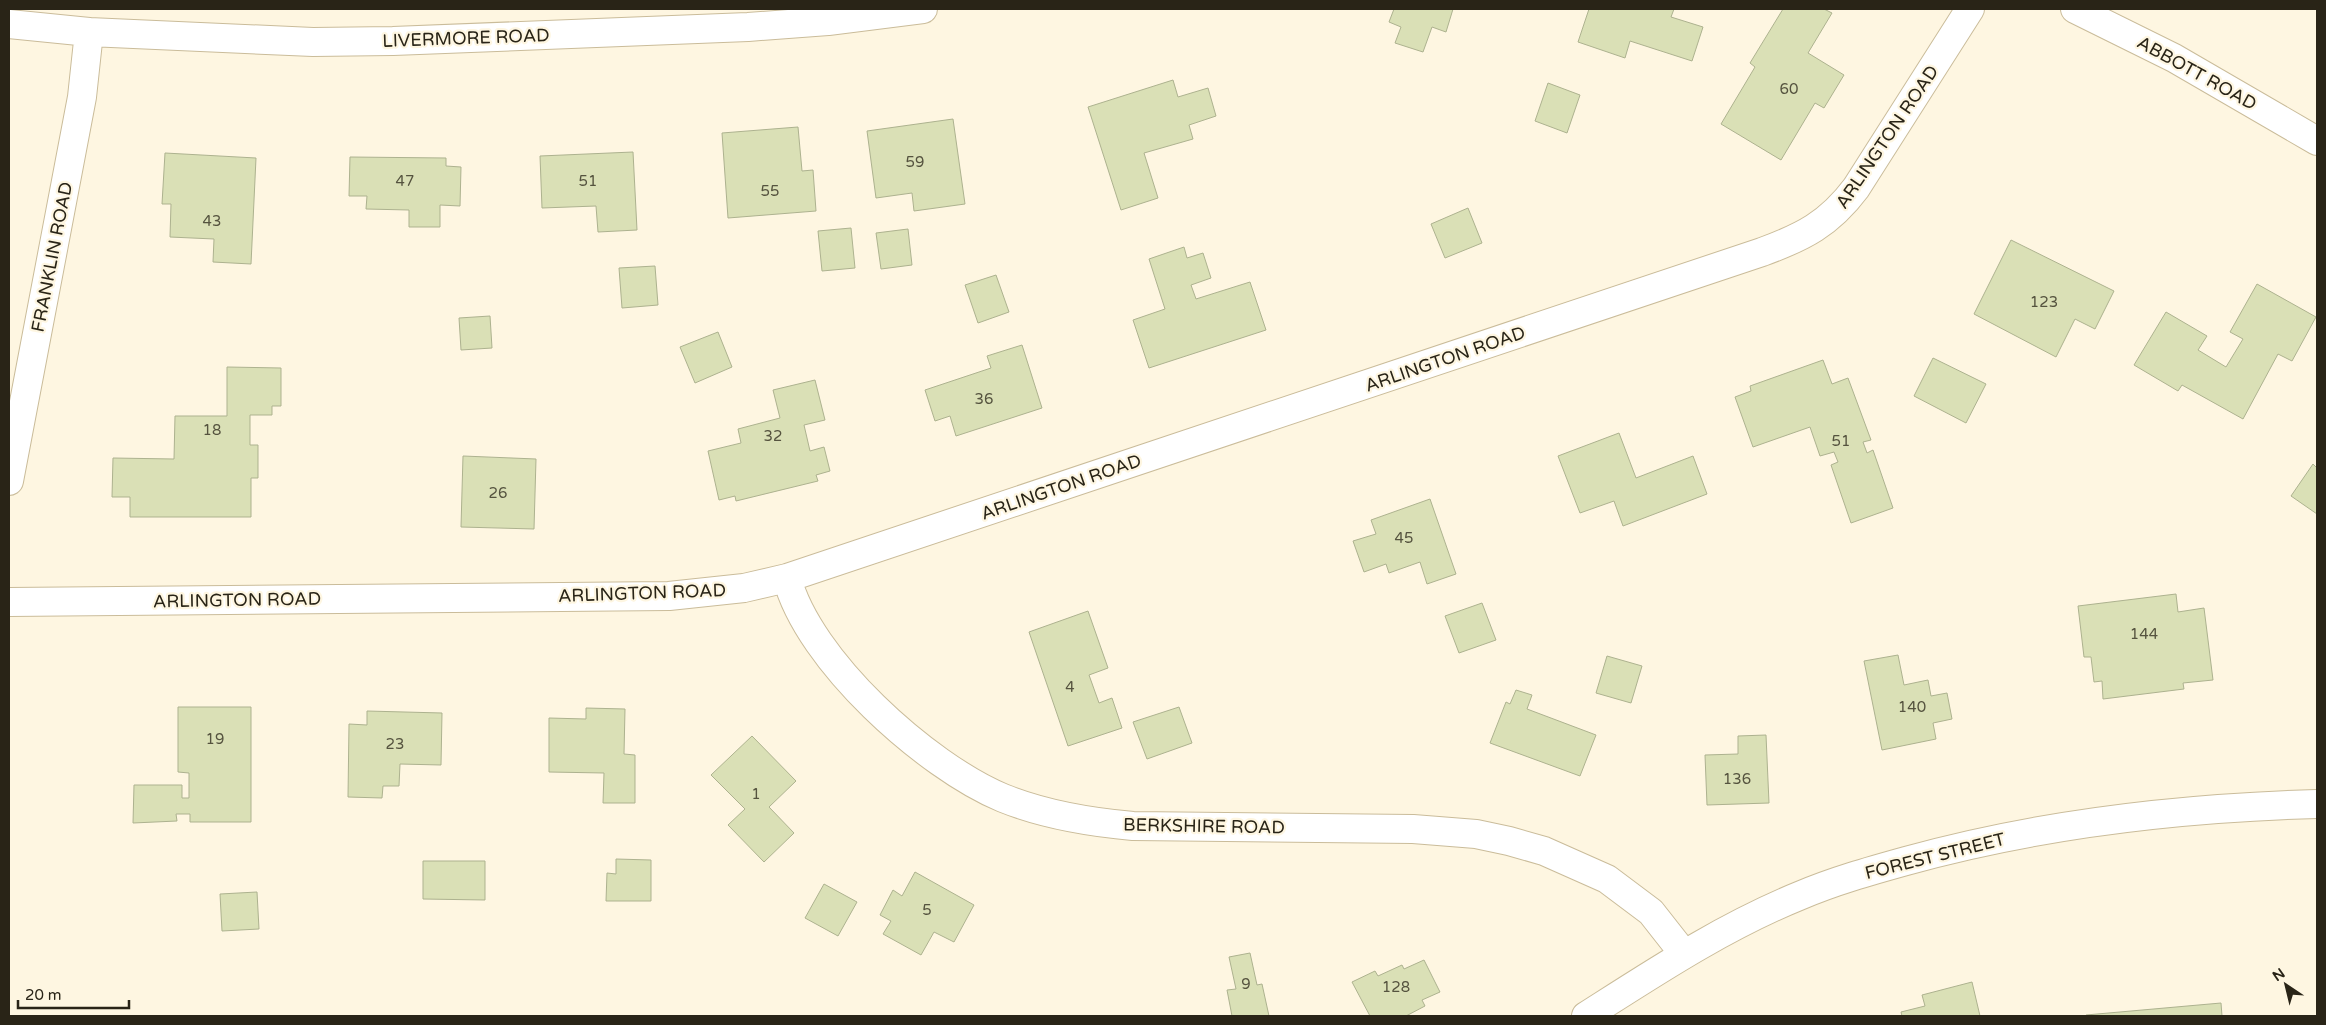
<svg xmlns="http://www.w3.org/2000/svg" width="2326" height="1025" font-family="'Varela Round',sans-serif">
	<rect width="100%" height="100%" fill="#fef6e1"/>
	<!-- building -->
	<path fill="#dae0b6" stroke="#adb28f" d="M1394,9h59l-7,23 -14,-5 -9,25 -28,-9 6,-16 -12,-5z
		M1589,9h85l-3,8 32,10 -11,34 -62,-20 -5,17 -47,-16z
		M1783,9h41l8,4 -24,40 36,22 -20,33 -9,-5 -34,57 -60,-36 34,-57 -5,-4z
		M1173,80l5,17 30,-9 8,28 -27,9 4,14 -49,14 14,45 -37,12 -33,-103z
		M1548,83l32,12 -13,38 -32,-12z
		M953,119l12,85 -51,7 -2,-18 -36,5 -9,-67z
		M798,127l4,44 11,-1 3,41 -88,7 -6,-85z
		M633,152l4,78 -39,2 -2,-26 -54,2 -2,-52z
		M165,153l91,5 -5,106 -38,-2 1,-23 -44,-2 1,-33h-9z
		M350,157l96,1v8l15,1 -1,39 -20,-1v22h-31v-17l-43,-1 1,-13h-18z
		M1468,208l14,35 -37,15 -14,-34z
		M851,228l4,40 -33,3 -4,-40z
		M908,229l4,36 -31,4 -5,-36z
		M2011,240l103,51 -19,38 -20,-10 -19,38 -82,-43z
		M1184,247l3,11 16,-5 8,25 -20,7 5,14 54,-17 16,48 -117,38 -16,-48 32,-11 -16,-50z
		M655,266l3,39 -36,3 -3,-40z
		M996,275l13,37 -31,11 -13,-38z
		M2257,284l59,33 -24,44 -14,-7 -35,65 -61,-34 -4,6 -44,-26 32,-53 41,24 -9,14 28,17 17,-28 -13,-7z
		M490,316l2,32 -31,2 -2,-32z
		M718,332l14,35 -37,16 -15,-36z
		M1022,345l20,63 -86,28 -6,-20 -15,5 -10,-31 66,-22 -4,-12z
		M1933,358l53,26 -20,39 -52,-27z
		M1823,360l9,24 16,-6 23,62 -8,2 4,11 6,-3 20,58 -42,15 -20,-58 7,-3 -4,-10 -14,4 -10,-29 -57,20 -18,-50 16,-6 -1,-5z
		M227,367l54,1v38h-9v9h-22v30h8v33h-7v39h-121v-20h-18l1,-39 61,1 1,-43h52z
		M815,380l10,40 -21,5 6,26 14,-4 6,24 -14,4 2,6 -82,20 -1,-5 -16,4 -11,-49 33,-8 -3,-14 42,-11 -7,-28z
		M1619,433l17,45 57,-22 14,38 -84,32 -9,-25 -34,12 -22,-57z
		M463,456l73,3 -2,70 -73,-2z
		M2313,464l4,4v46l-26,-18z
		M1430,499l26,75 -29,10 -7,-22 -31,11 -3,-9 -22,8 -11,-31 23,-7 -5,-14z
		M2176,594l2,18 26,-4 9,72 -30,3 1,6 -81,10 -1,-18 -8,1 -3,-25h-7l-6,-51z
		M1482,603l14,37 -37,13 -14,-37z
		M1088,611l20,57 -19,7 10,28 13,-5 10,30 -54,18 -39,-114z
		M1898,655l6,30 24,-5 3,16 16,-3 5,26 -19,4 3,16 -54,11 -18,-89z
		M1607,656l35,10 -11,37 -35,-10z
		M1516,690l16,5 -5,14 69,26 -16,41 -90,-33 16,-41 4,2z
		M178,707h73v115h-61v-8h-14l1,7 -44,2 1,-38h48v13h7v-25l-11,-1z
		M1179,707l13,36 -45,16 -14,-37z
		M586,708l39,1 -1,45 11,1v48h-32l1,-30 -55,-1v-54l37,1z
		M367,711l75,2 -1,52 -41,-1 -1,22h-16l-1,12 -34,-1 1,-73 18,1z
		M1766,735l3,68 -62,2 -2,-50 33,-1v-18z
		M752,736l44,45 -27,26 25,26 -30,29 -36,-37 17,-16 -34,-34z
		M616,859l35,1v41h-45l1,-28 9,1z
		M423,861h62v39l-62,-1z
		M915,872l59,33 -20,37 -20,-10 -13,23 -38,-21 8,-13 -11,-6 13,-25 9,6z
		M824,884l33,18 -19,34 -33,-18z
		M257,892l2,37 -37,2 -2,-37z
		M1250,953l7,32 5,-1 7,32h-37l-5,-26 9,-1 -7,-32z
		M1424,960l16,32 -18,8 3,6 -19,10h-36l-18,-34 23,-11 3,5 24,-11 2,4z
		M1972,982l8,34h-78l-1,-4 24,-6 -3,-11z
		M2221,1003l1,13h-136v-1z"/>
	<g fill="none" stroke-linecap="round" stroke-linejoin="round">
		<!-- minor casing -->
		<g stroke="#cabc9a" stroke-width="30">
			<path id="minor" d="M2075,9l99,49 143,83
				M9,24l80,8 224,10 80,-1 355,-14 80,-6 95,-12
				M9,481l73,-384 7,-65
				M787,578c21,82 139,188 216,220 42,17 85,24 130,28l280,3 63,5 33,7 35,10 63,28 44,33 33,42
				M9,602l660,-6 75,-8 43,-10 975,-326c41,-15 67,-28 94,-64l114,-179"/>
		</g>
		<!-- tertiary casing -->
		<g stroke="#cabc9a" stroke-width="30">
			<path id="tertiary" d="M1586,1016c69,-44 137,-89 213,-120 35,-15 71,-25 107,-35 133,-37 273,-53 411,-57"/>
		</g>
		<!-- minor -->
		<use href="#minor" stroke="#fff" stroke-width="28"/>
		<!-- tertiary -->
		<use href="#tertiary" stroke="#fff" stroke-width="28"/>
	</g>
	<g text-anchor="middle" stroke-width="4.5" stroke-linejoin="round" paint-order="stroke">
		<!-- number labels -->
		<g font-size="15" fill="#55533f">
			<text x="1789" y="94">60</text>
			<text x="915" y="167">59</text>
			<text x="405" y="186">47</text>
			<text x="588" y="186">51</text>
			<text x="770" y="196">55</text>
			<text x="212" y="226">43</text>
			<text x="2044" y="307">123</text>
			<text x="984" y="404">36</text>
			<text x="212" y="435">18</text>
			<text x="773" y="441">32</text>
			<text x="1841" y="446">51</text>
			<text x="498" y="498">26</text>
			<text x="1404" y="543">45</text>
			<text x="2144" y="639">144</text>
			<text x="1070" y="692">4</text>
			<text x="1912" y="712">140</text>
			<text x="215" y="744">19</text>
			<text x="395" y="749">23</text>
			<text x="1737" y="784">136</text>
			<text x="756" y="799">1</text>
			<text x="927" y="915">5</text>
			<text x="1246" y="989">9</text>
			<text x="1396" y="992">128</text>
		</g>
		<!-- street labels -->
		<g font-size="18" fill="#292417" stroke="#fef6e1">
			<text transform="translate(466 38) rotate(-2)" y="6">LIVERMORE ROAD</text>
			<text transform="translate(2197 73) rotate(29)" y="6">ABBOTT ROAD</text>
			<text transform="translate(1887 137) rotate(-56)" y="6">ARLINGTON ROAD</text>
			<text transform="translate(52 257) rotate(-79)" y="6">FRANKLIN ROAD</text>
			<text transform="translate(1445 359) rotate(-19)" y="6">ARLINGTON ROAD</text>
			<text transform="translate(1061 487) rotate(-19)" y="6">ARLINGTON ROAD</text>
			<text transform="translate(642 593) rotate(-2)" y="6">ARLINGTON ROAD</text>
			<text transform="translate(237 600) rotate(-1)" y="6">ARLINGTON ROAD</text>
			<text transform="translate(1204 826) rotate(1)" y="6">BERKSHIRE ROAD</text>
			<text transform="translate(1935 856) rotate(-14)" y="6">FOREST STREET</text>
		</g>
	</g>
	<!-- border -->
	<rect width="2326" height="1025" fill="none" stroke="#292417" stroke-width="20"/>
	<!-- north arrow -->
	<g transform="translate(2286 985) rotate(325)" stroke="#fef6e1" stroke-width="4" paint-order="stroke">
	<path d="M0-4L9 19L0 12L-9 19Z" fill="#292417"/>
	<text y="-8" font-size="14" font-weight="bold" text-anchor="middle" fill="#292417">N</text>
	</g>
	<!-- scale -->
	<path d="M18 1000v8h111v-8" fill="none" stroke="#292417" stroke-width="2.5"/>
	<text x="25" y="1000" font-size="15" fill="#292417" stroke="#fef6e1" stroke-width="4" paint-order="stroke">20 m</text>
</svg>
